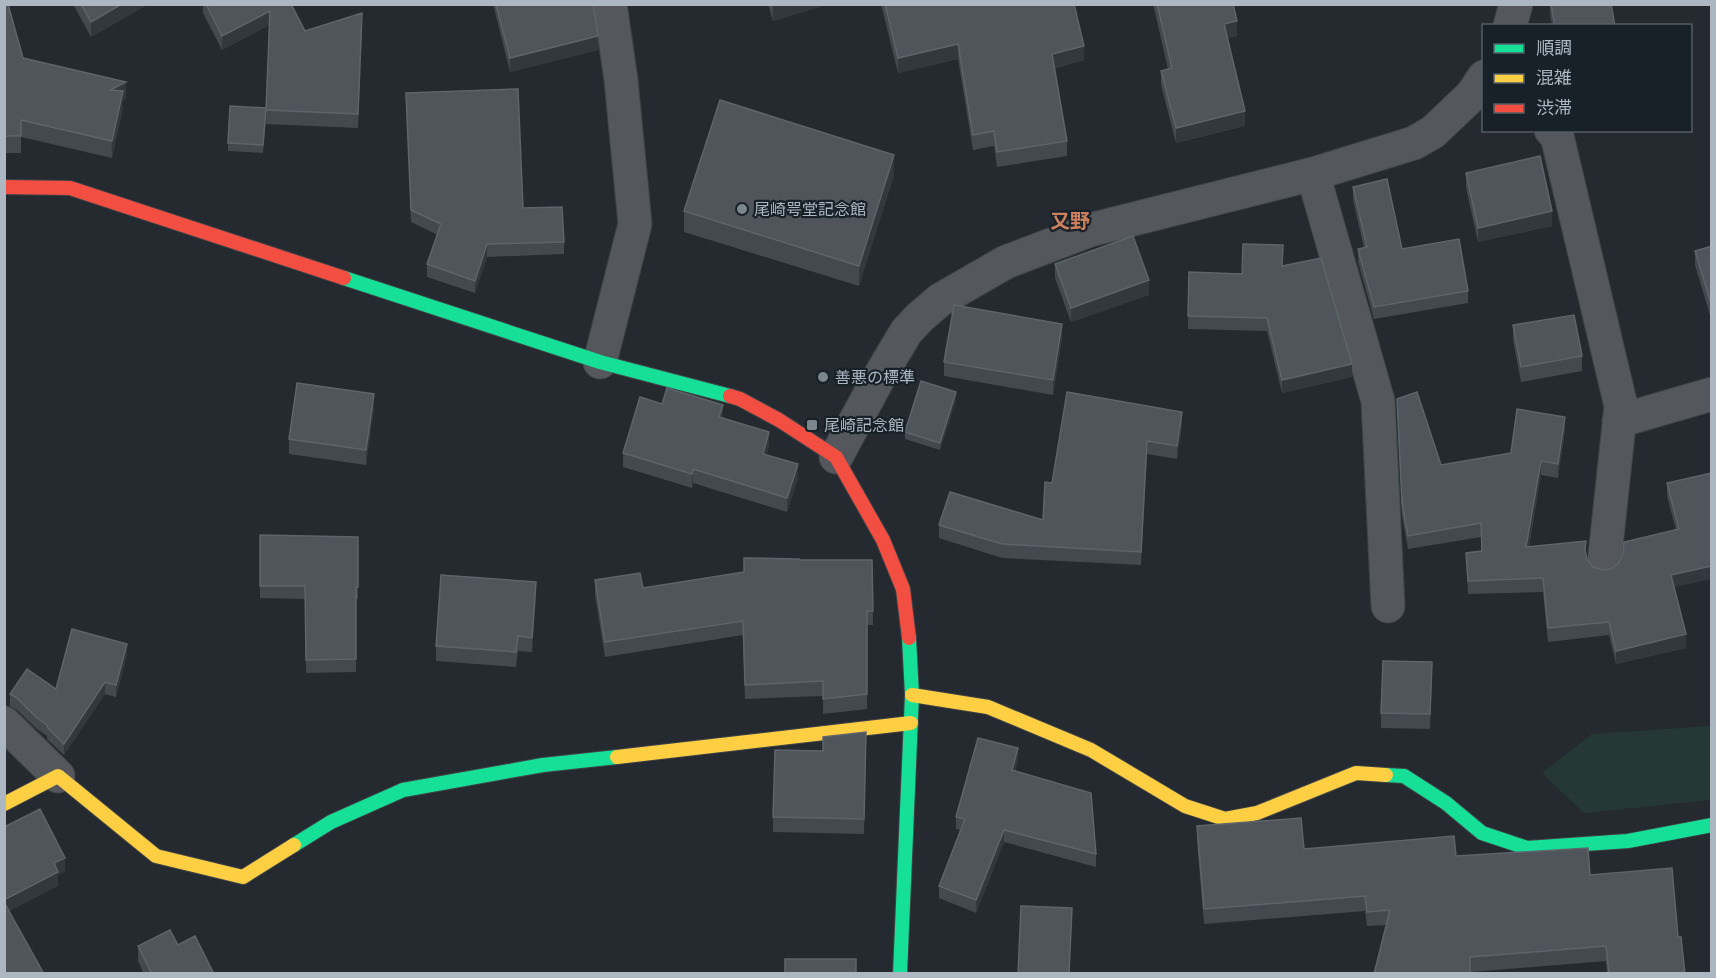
<svg xmlns="http://www.w3.org/2000/svg" width="1716" height="978" font-family="Lato,'Noto Sans JP',sans-serif">
	<rect width="100%" height="100%" fill="#242a2f"/>
	<!-- green -->
	<path fill="#253836" d="M1711,726v74l-127,13 -42,-40 50,-39z"/>
	<g fill="none" stroke-linecap="round" stroke-linejoin="round">
		<!-- street casing -->
		<g stroke="#404448" stroke-width="35">
			<path id="street" d="M1510,26l6,-22
				M1551,130l6,6 64,270 -17,159
				M1313,174l65,227 10,205
				M600,362l35,-138 -14,-144 -11,-76
				M1619,421l93,-27
				M836,457l41,-76 29,-49 13,-14 21,-18 66,-38 84,-32 223,-56 101,-31 19,-11 39,-37 12,-18
				M4,723l54,53"/>
		</g>
		<!-- fast casing -->
		<g stroke="#404448" stroke-width="16">
			<path id="fast" d="M344,278l256,84 130,34
				M1386,775l18,1 42,27 36,30 45,15 101,-7 84,-16
				M294,845l37,-23 72,-32 140,-25 74,-8
				M900,974l12,-279 -3,-57"/>
		</g>
		<!-- slow casing -->
		<g stroke="#404448" stroke-width="16">
			<path id="slow" d="M912,695l76,12 103,43 94,56 40,13 32,-6 99,-40 30,2
				M617,757l294,-34
				M4,804l54,-28 98,80 87,21 51,-32"/>
		</g>
		<!-- jam casing -->
		<g stroke="#404448" stroke-width="16">
			<path id="jam" d="M4,187l66,1 274,90
				M730,396l10,3 39,21 57,37 47,83 20,49 6,49"/>
		</g>
		<!-- street -->
		<use href="#street" stroke="#54585d" stroke-width="33"/>
		<!-- fast -->
		<use href="#fast" stroke="#16e098" stroke-width="14"/>
		<!-- slow -->
		<use href="#slow" stroke="#ffcf43" stroke-width="14"/>
		<!-- jam -->
		<use href="#jam" stroke="#f24e42" stroke-width="14"/>
	</g>
	<!-- wall -->
	<path fill="#44494f" d="M4,4l19,54 103,41 -3,1v8l-11,50 -91,-21v16h-17z
		M73,4h72v2l-54,31z
		M203,4h88l14,27 57,-4 -4,101 -92,-4 3,-99 -47,25 -19,-37z
		M493,4h100l5,46 -88,22z
		M768,4h61l-56,17z
		M881,4h193l10,56 -29,8 12,73v15l-70,11 -3,-21 -21,4 -15,-91 -60,14z
		M1153,4h80l4,32 -10,2 18,88 -69,17 -15,-58v-14l7,-2z
		M1550,4h61l4,22h-63l-2,-12z
		M406,93l117,115 41,34v12l-77,3 -12,36 -48,-16v-13l11,-29 -27,-13z
		M266,116l-3,37 -35,-2v-8z
		M1466,173l86,53 -74,16 -12,-54z
		M894,175l-35,111 -175,-54v-21z
		M1353,187l49,62 66,42v12l-94,16 -16,-57v-13l6,-1 -11,-48z
		M1712,246v76l-17,-57v-14z
		M1055,264l94,31 -78,27 -16,-44z
		M1282,266l70,111 -70,16 -15,-62 -79,-2 1,-57 53,2z
		M1513,325l69,31v15l-61,11 -8,-42z
		M1062,338l-9,57 -109,-19v-14z
		M1397,399l44,66 70,-12 54,-23 -7,48 -17,-3 -12,72 57,7 1,6 6,7 10,3 8,-1 65,-39 -9,-34v-13l45,-10 -38,115 12,60 -70,16 -7,-29 -61,7 -5,-50 -75,2 -2,-41 15,-2v-14l-73,12 -6,-33z
		M956,400l-16,50 -35,-11v-7z
		M662,404l61,14 46,28 -3,9 32,23 -11,34 -94,-29 -1,5 -69,-21v-14z
		M374,408l-8,57 -77,-11v-15z
		M1182,425l-5,34 -30,-5 -6,111 -139,-7 -63,-20v-13l104,-5 9,-37z
		M1710,449h2v20l-2,-6z
		M260,535l98,2v62h-2v73l-50,1 -1,-74 -45,-1z
		M799,560h73l1,65h-6v84l-44,5v-18l-78,3 -2,-64 -138,22 -10,-62v-15l48,8 101,-16z
		M536,596l-4,56 -14,-1 -2,16 -80,-6v-15z
		M127,655l-11,42 -11,-3 -41,61 -17,-16v-3l-10,-7 -20,-19 -7,-4v-12l46,-5z
		M1432,677l-2,52 -49,-1v-15z
		M866,747l-2,87 -91,-2v-15z
		M1018,761l-3,10 81,83v13l-92,-25 -28,71 -37,-15v-12l21,-56 -4,-1v-12z
		M1197,826l107,23 152,7 134,19 88,62 7,37h-78l-1,-13 -136,11 -84,-47 -19,1 -2,-15 -161,13 -7,-83z
		M178,945l36,29h-70l-6,-13v-15z"/>
	<!-- shaded-wall -->
	<path fill="#32383d" d="M122,4h23v2l-54,31v-15z
		M779,4h50l-56,17v-15z
		M270,11v14l-48,25v-14z
		M1237,21v15l-13,3v-15z
		M598,36v14l-88,22v-14z
		M958,44v15l-60,14v-15z
		M1084,46v14l-32,8v-14z
		M126,82v17l-3,1v8l-11,50 -2,-68z
		M1245,111v15l-69,17v-15z
		M894,155v20l-35,111v-20z
		M1552,211v15l-74,16v-14z
		M487,244v13l-12,36v-12z
		M1149,280v15l-78,27v-14z
		M1062,324v14l-9,57v-15z
		M1352,364v13l-70,16v-13z
		M956,392v8l-16,50v-7z
		M374,394v14l-8,57v-15z
		M723,405v14l-4,-2z
		M1182,412v13l-5,34v-13z
		M1565,417v13l-7,48v-14z
		M769,432v14l-6,21v-13z
		M1147,441v13l-6,111v-13z
		M1541,461v14l-15,86v-14z
		M798,464v14l-11,34v-14z
		M693,469v14l-1,5v-14z
		M1712,566v13l-41,9v-13z
		M536,582v14l-4,56v-14z
		M1686,634v14l-70,16v-13z
		M127,644v11l-11,42v-12z
		M105,682v12l-41,61v-11z
		M6,740v14l-2,3v-14z
		M1018,748v13l-6,21v-12z
		M1004,830v12l-28,71v-13z
		M65,858v14l-7,3v11l-54,28v-14l50,-37z"/>
	<!-- building -->
	<path fill="#4f555b" stroke="#5e646b" stroke-width="1.5" d="M4,4h4l15,54 103,24 -16,8 13,1 -11,50 -91,-21v16h-17z
		M81,4h41l-31,18z
		M206,4h85l14,27 57,-18 -4,101 -92,-4 4,-99 -48,25z
		M496,4h97l5,32 -88,22z
		M885,4h189l10,42 -32,8 15,87 -70,11 -3,-21 -21,4 -15,-91 -60,14z
		M1157,4h76l4,17 -13,3 21,87 -69,17 -15,-57 11,-3z
		M1551,4h60l4,22h-60z
		M518,89l5,119 39,-1 2,35 -77,2 -12,37 -48,-17 14,-40 -30,-14 -5,-117z
		M720,100l174,55 -35,111 -175,-55z
		M230,106l36,2 -3,37 -35,-2z
		M1540,156l12,55 -74,17 -12,-55z
		M1387,179l15,70 57,-10 9,52 -94,16 -16,-58 9,-2 -14,-60z
		M1133,236l16,44 -78,28 -16,-44z
		M1243,244l40,1 -1,21 39,-8 31,106 -70,16 -15,-62 -79,-2 1,-44 53,2z
		M1712,246v61l-17,-56z
		M954,305l108,19 -9,56 -109,-18z
		M1574,315l8,41 -61,11 -8,-42z
		M921,381l35,11 -16,51 -35,-11z
		M297,383l77,11 -8,56 -77,-11z
		M667,388l56,17 -4,12 50,15 -6,22 35,10 -11,34 -94,-29 -1,5 -69,-21 17,-56 22,7z
		M1067,392l115,20 -5,34 -30,-5 -6,111 -139,-8 -63,-19 11,-33 93,28 2,-38 7,1z
		M1417,392l24,73 70,-12 6,-44 48,8 -7,47 -17,-3 -15,86 60,-6 -1,9 2,10 6,7 10,3 8,-1 8,-6 4,-9 1,-12 55,-13 -12,-46 45,-10v93l-41,9 15,59 -70,17 -7,-29 -61,6 -5,-50 -75,3 -2,-28 16,-2 -1,-28 -73,13 -6,-33 -5,-104z
		M260,535l98,2v50h-2v72l-50,1 -1,-74h-45z
		M744,558l55,1v1h73l1,51h-6v83l-44,5v-18l-78,4 -2,-64 -138,21 -10,-62 45,-7 3,15 101,-16z
		M441,575l95,7 -4,56 -14,-2 -2,16 -80,-6z
		M72,629l55,15 -11,41 -11,-3 -41,62 -17,-17v-2l-10,-7 -20,-20 -7,-4 17,-25 29,20z
		M1383,661l49,1 -2,52 -49,-1z
		M866,732l-2,87 -91,-2 2,-67 48,1v-14z
		M978,738l40,10 -6,22 79,23 5,61 -92,-24 -28,70 -37,-14 26,-67 -9,-2z
		M40,809l25,49 -11,5 4,9 -54,28v-73z
		M1301,818l3,31 150,-13 2,20 132,-8 2,27 82,-7 6,69h3l4,37h-76l-3,-28 -136,11v17h-96l16,-64 -23,2 -2,-16 -161,13 -7,-83z
		M4,902l40,72h-40z
		M1021,906l51,2 -3,66h-51z
		M170,930l8,15 17,-9 19,38h-62l-14,-28z
		M785,959h71v15h-71z"/>
	<!-- markers -->
	<g fill="#7c868e" stroke="#182128" stroke-width="2">
		<circle cx="742" cy="209" r="6"/>
		<circle cx="823" cy="377" r="6"/>
		<rect x="806" y="419" width="12" height="12" rx="3"/>
	</g>
	<g text-anchor="middle" stroke-width="4.5" stroke-linejoin="round" paint-order="stroke">
		<!-- poi labels -->
		<g font-size="16" fill="#acb7c1" stroke="#182128" text-anchor="start">
			<text x="754" y="215">尾崎咢堂記念館</text>
			<text x="835" y="383">善悪の標準</text>
			<text x="824" y="431">尾崎記念館</text>
		</g>
		<!-- quarter labels -->
		<g font-size="20" font-weight="bold" fill="#cb7f5e" stroke="#182128">
			<text x="1070" y="228">又野</text>
		</g>
	</g>
	<!-- border -->
	<rect width="1716" height="978" fill="none" stroke="#acb7c1" stroke-width="12"/>
	<!-- legend -->
	<rect x="1482" y="24" width="210" height="108" fill="#182128" stroke="#535d65" stroke-width="1.5"/>
	<rect x="1494" y="44" width="30" height="9" fill="#16e098" stroke="#535d65" stroke-width="1.5"/>
	<text x="1536" y="54" font-size="18" fill="#acb7c1">順調</text>
	<rect x="1494" y="74" width="30" height="9" fill="#ffcf43" stroke="#535d65" stroke-width="1.5"/>
	<text x="1536" y="84" font-size="18" fill="#acb7c1">混雑</text>
	<rect x="1494" y="104" width="30" height="9" fill="#f24e42" stroke="#535d65" stroke-width="1.5"/>
	<text x="1536" y="114" font-size="18" fill="#acb7c1">渋滞</text>
</svg>
